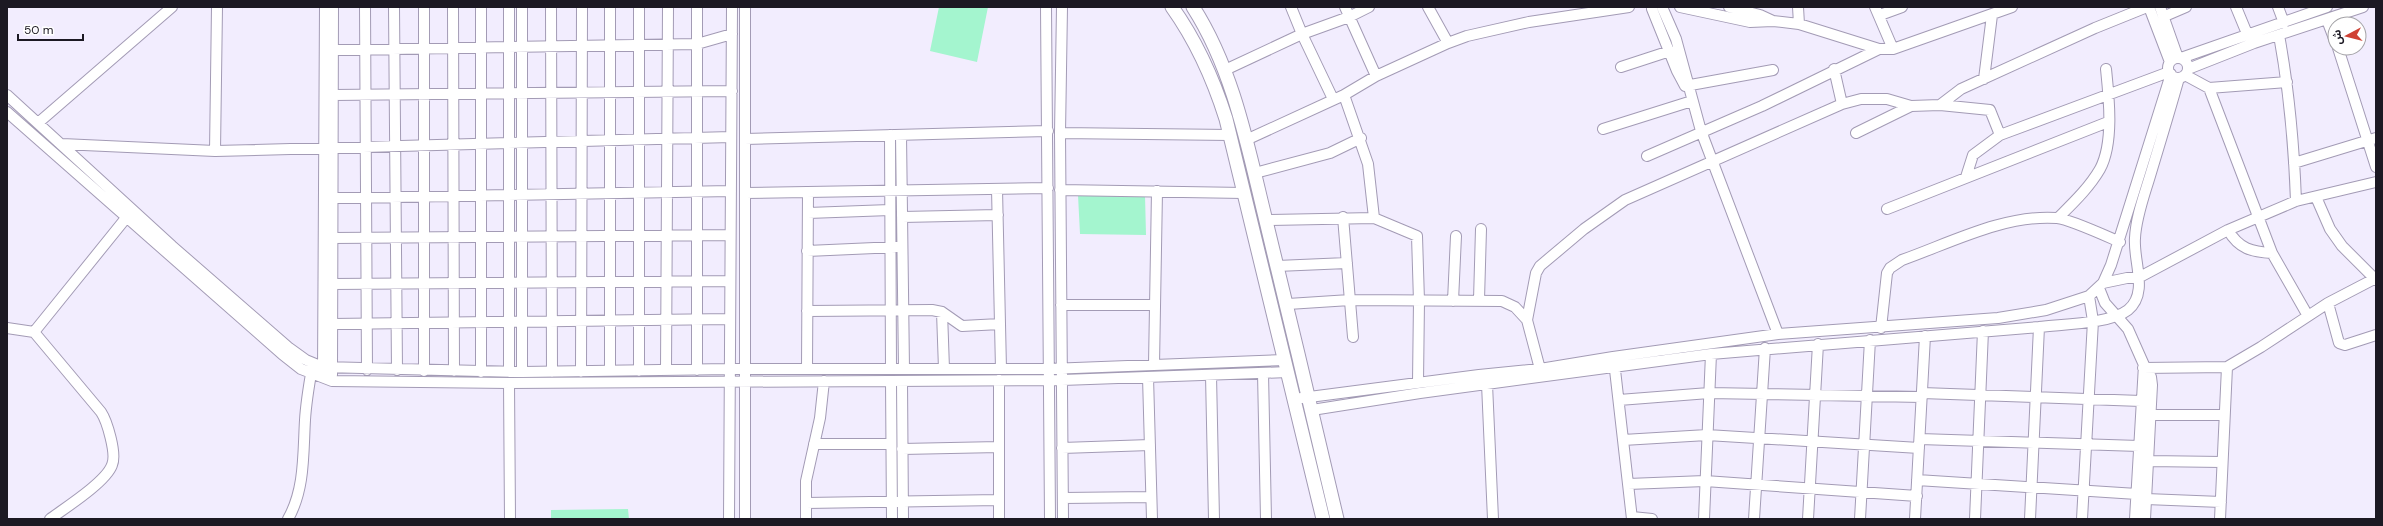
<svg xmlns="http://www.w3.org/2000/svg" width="2383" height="526" font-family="'DM Sans','Noto Sans Arabic',sans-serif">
	<rect width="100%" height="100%" fill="#f2edfe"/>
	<!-- green -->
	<path fill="#a4f5cf" d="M939,7h49l-11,55 -47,-11z
		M1078,195h67l1,40 -66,-1z
		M628,509l1,10h-78v-9z"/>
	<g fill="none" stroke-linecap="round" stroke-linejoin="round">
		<!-- minor casing -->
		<g stroke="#a39bb5" stroke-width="12">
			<path id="minor" d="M365,7l2,363
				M394,7l3,363
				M453,7l1,364
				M522,7v365
				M551,7l1,365
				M610,7v364
				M639,7v364
				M697,7v363
				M1046,7l4,512
				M1062,7l-2,126 3,386
				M1291,7l11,27 31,65
				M1345,7l31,69
				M1428,7l20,36
				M1662,7l14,32 25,92 77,203
				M1680,7l70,15 23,-1 26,3 80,25h14l119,-42
				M1729,7l31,8 13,6
				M1798,7l1,17
				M1875,7l18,42
				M2149,7l21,55
				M2160,7l18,51
				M2236,7l12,29
				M2278,7l6,16
				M1652,9l25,62 8,15
				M1880,15l22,-8
				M2165,16l21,-9
				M2327,20l8,21
				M2279,35c10,55 15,110 17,166
				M2338,48l38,119
				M333,50l364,-6 35,-10
				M2181,58l146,-51
				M2168 68a10 10 0 1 1 20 0a10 10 0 1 1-20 0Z
				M1621,67l49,-16
				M1834,69l8,35
				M2188,69l66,-26 109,-36
				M1225,70l77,-36 47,-17 20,-10
				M2185,75l24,13 78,-6
				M1984,79l8,-64
				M1685,86l88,-16
				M2209,88l63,165 36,63
				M7,95l165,151 116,101 18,13 17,7 199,5 207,-3h320l236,-9
				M333,95l399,-4
				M1344,95l24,69 6,54
				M1940,105l21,-16 134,-61 52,-21
				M7,112l275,242 19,15 31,12 177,2 553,-3 226,-8
				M38,123l134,-116
				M1603,129l89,-28
				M1060,133l170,2
				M1856,133l55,-27
				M890,135l1,234
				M901,135l3,234
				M745,139l303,-8
				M1246,140l98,-45 32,-19 72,-33 19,-7 62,-14 100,-15
				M62,144l153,7 516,-14
				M215,151l2,-144
				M1647,156l115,-50 117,-57
				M2294,163l82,-25
				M1255,173l75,-20 31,-15
				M1966,177l7,-22 27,-20 169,-63
				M997,189l4,180
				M1060,190l184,3
				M745,193l303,-5
				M2316,197l14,32 12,17 34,34
				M332,198l399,-7
				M1887,209l221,-87
				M808,213l82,-3
				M902,217l96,-2
				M1343,217l10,120
				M2058,218c15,-15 31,-30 42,-49 14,-26 9,-71 6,-100
				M1265,220l109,-2 43,18 2,65 -1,81
				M2228,230c11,19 24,22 44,23
				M332,238l398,-3
				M807,251l90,-4
				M1277,266l70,-3
				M2103,283l24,-5h11l90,-48 68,-29 80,-19
				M332,284l398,-3
				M2099,288l6,15 23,26 16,36 -9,154
				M1479,300l2,-71
				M1453,301l3,-65
				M2328,303l11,40 6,2 31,-10
				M1288,304l62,-4 152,1 13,6 12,13
				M1061,305h94
				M807,311l125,-1 10,2 20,14 38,-2
				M942,312l2,57
				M332,324l398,-5
				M7,328l27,4 67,80c6,9 16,42 11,53 -6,17 -47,43 -62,54
				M1881,328l6,-55 3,-5 12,-8c48,-17 103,-46 155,-42 12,1 49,18 63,24
				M34,332l92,-114
				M1614,361l18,158
				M1154,365l3,-174
				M2144,365l7,12 1,8 -7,134
				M2143,368l84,-1 34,-20 67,-44 48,-25
				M807,369l1,-177
				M1540,369l-13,-49 9,-47 4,-7 44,-37 41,-29 217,-96 19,-5h26l24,7 29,-1 50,5 10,25
				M666,370l2,-363
				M424,371v-364
				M481,372v-365
				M509,372v-365
				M581,372l1,-365
				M323,373l2,-366
				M1263,373l3,146
				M332,375l1,-368
				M1211,375l3,144
				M1148,377l4,142
				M891,381l1,138
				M902,381l1,138
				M509,383l1,136
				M1487,384l6,135
				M1922,393l219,8
				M1294,399l185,-24 61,-6 73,-12 165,-23 220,-16 48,-8 43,-14 14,-13 8,-18 60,-191
				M1619,400l90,-7 213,4
				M1312,410l108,-17 291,-39 328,-27c23,-3 71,-3 89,-17 21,-17 5,-49 7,-72 1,-21 9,-42 15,-62 10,-33 20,-66 29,-98
				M2150,415h74
				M1920,439l219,7
				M1623,440l84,-5 212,13
				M814,444h77
				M1062,448l88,-3
				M902,449l97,-2
				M2148,461l74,1
				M1917,480l220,14
				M1628,484l77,-3 212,15
				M1063,498l88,-1
				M2146,499l75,3
				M806,503l193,-3
				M1632,517l20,2
				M288,519c17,-30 15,-65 17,-99 1,-17 4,-35 7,-52
				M729,519l3,-512
				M745,519v-512
				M806,519v-38l14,-63 4,-37
				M999,519v-139
				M1704,519l7,-165
				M1754,519l11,-171
				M1808,519l10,-175
				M1860,519l10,-179
				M1915,519l10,-183
				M1975,519l8,-188
				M2030,519l9,-192
				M2082,519l11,-198 -4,-25
				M2220,519l7,-152"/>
		</g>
		<!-- major casing -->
		<g stroke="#a39bb5" stroke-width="15">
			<path id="major" d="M1172,7c25,35 41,71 54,112l97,400
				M1193,7c41,64 55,141 73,214 24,99 48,199 71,298"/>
		</g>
		<!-- minor -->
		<use href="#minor" stroke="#fff" stroke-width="10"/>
		<!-- major -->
		<use href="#major" stroke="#fff" stroke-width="13"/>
	</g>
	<!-- border -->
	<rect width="2383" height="526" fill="none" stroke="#1c1923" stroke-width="16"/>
	<!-- north arrow -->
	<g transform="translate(2347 36) rotate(263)"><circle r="19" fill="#ffffff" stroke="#a4a3a7"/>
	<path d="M0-3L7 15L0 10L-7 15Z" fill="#cf4134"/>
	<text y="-6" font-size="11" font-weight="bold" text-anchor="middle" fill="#1c1923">ش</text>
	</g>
	<!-- scale -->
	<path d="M18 34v6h65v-6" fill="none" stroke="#1c1923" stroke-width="2"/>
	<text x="24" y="34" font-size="12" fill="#1c1923" stroke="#ffffff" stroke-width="3" paint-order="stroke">50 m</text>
</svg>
